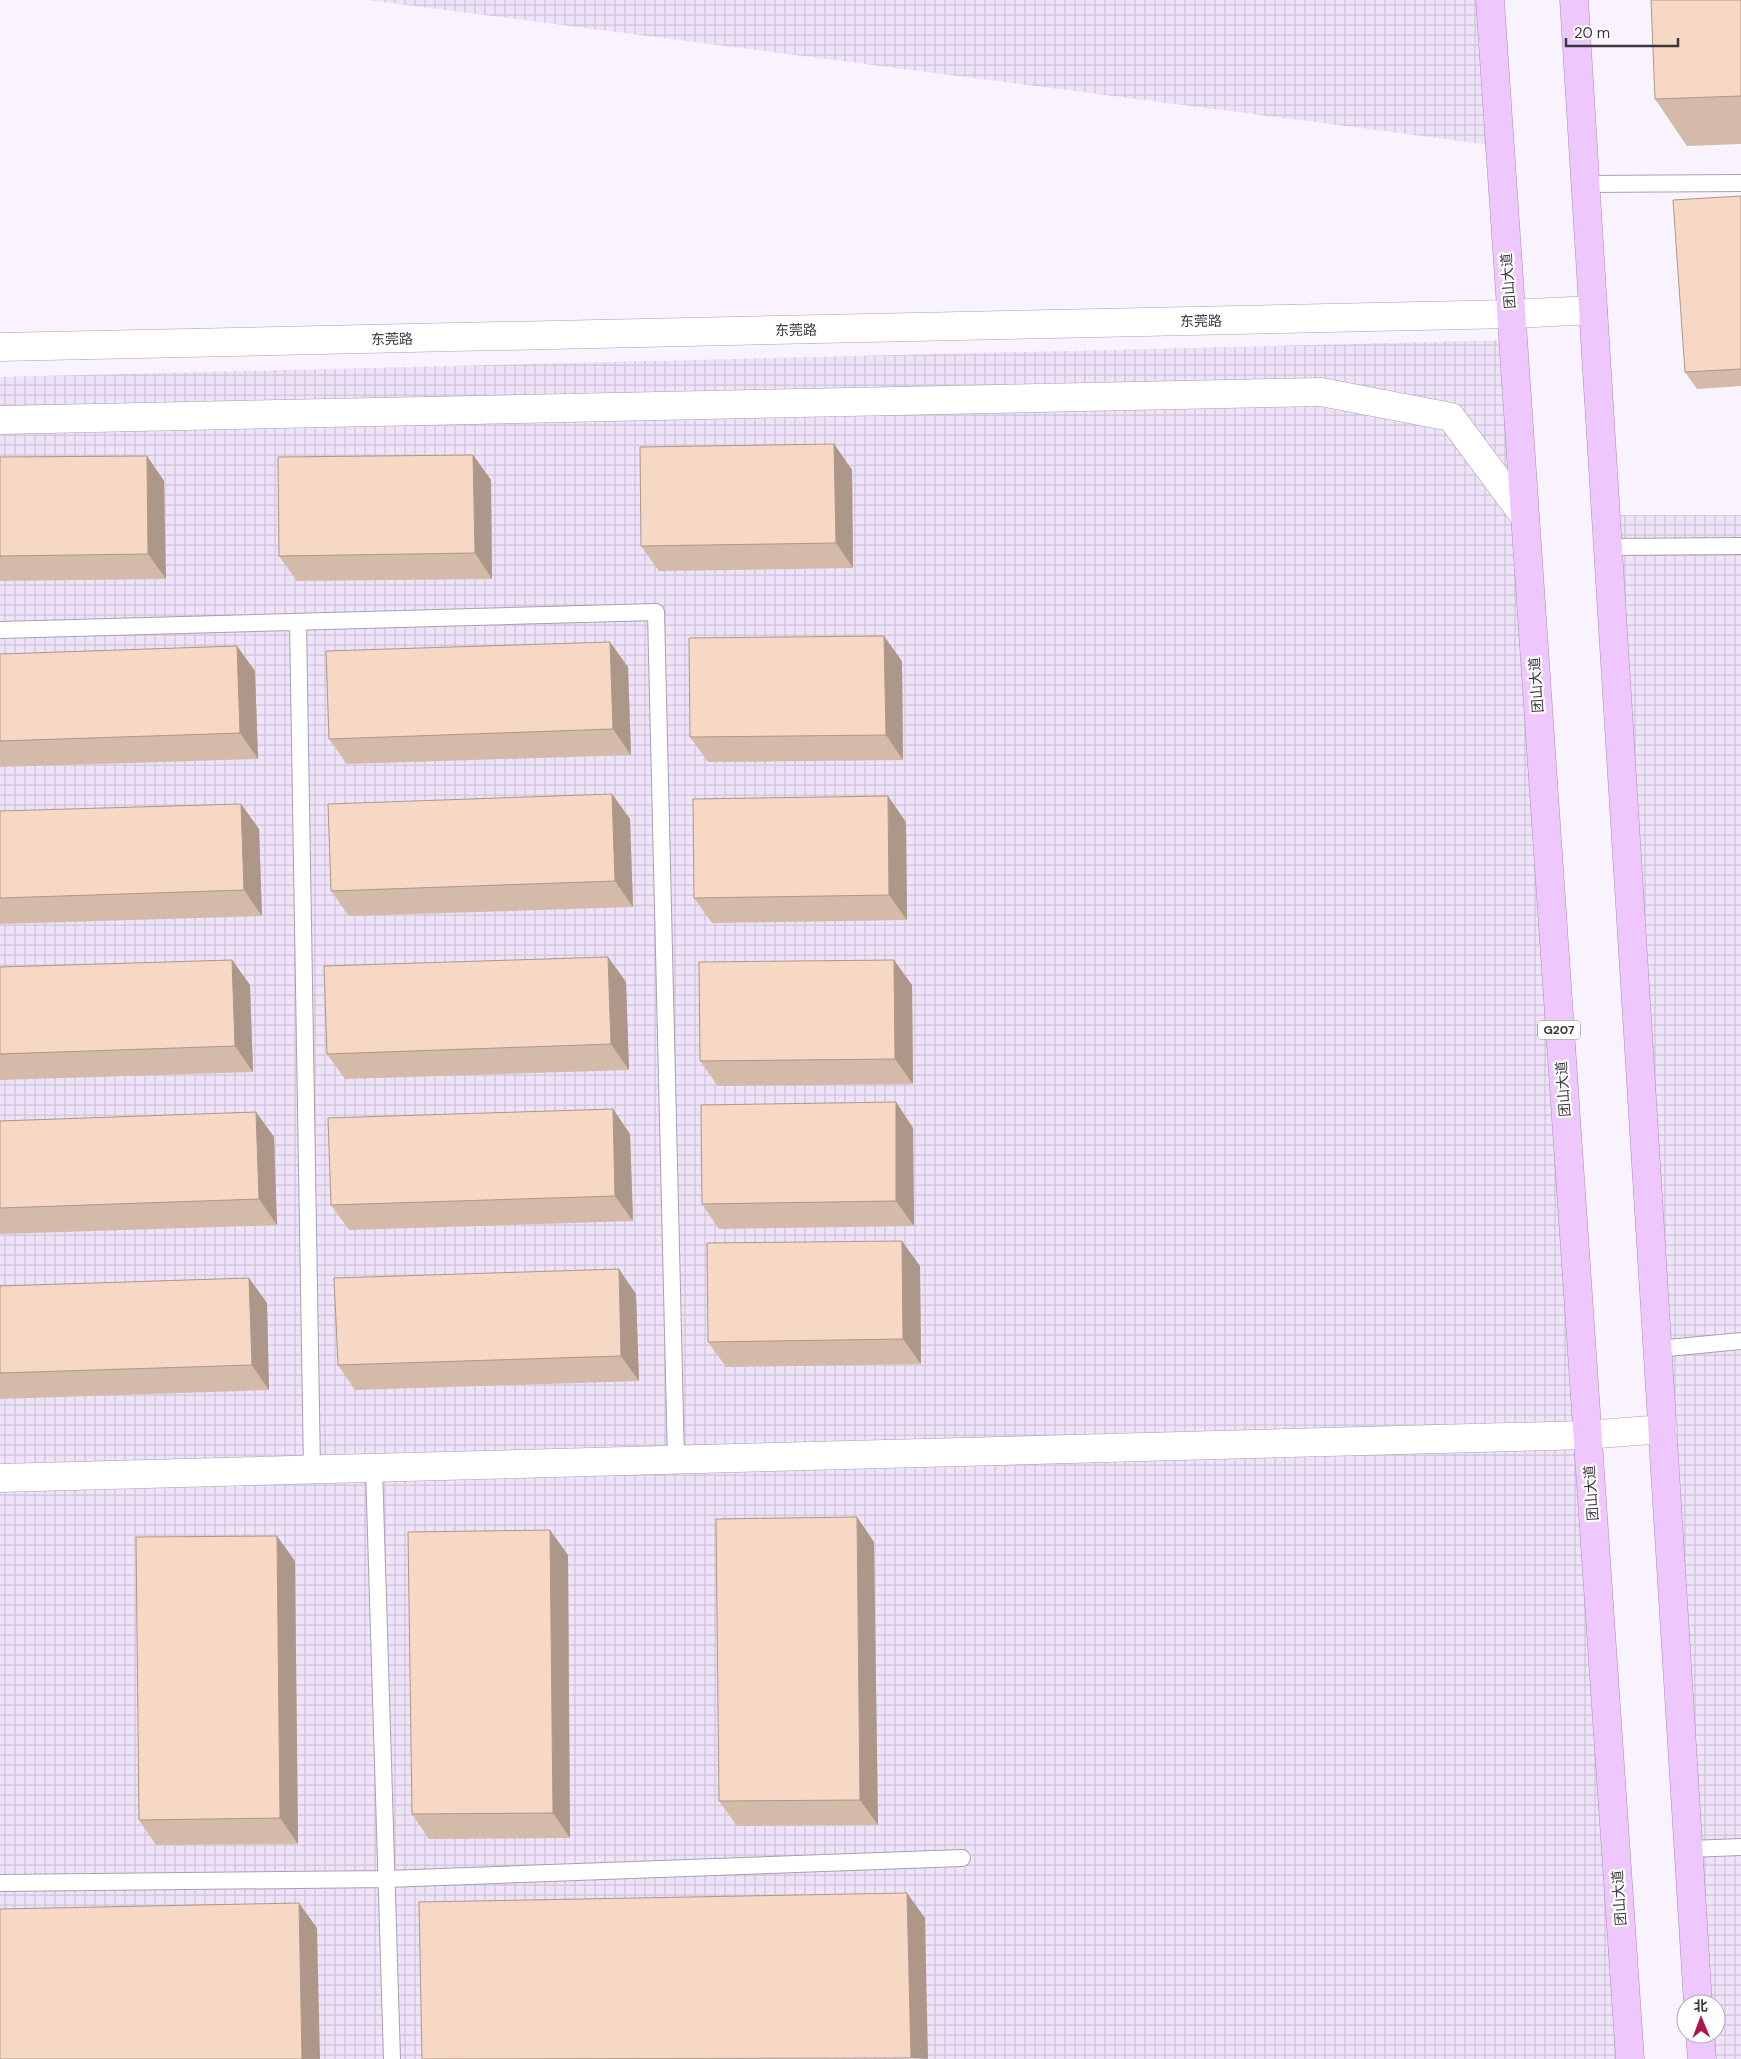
<svg xmlns="http://www.w3.org/2000/svg" width="1741" height="2059" font-family="'DM Sans','Noto Sans SC',sans-serif">
	<defs>
		<pattern id="industrial-grid" width="8" height="8" patternUnits="userSpaceOnUse" patternTransform="scale(1.25)"><rect width="8" height="8" fill="#efe3fa"/><path d="M0 4h8M4 0v8" fill="none" stroke="#cec3d7"/></pattern>
	</defs>
	<rect width="100%" height="100%" fill="#f9f2ff"/>
	<!-- industrial -->
	<path fill="url(#industrial-grid)" d="M368,0h1122l10,146z
		M1513,340l117,1719h-1630v-1682z
		M1606,515h135v1544h-39l-2,-25h16v-30h-18z"/>
	<g fill="none" stroke-linecap="round" stroke-linejoin="round">
		<!-- service casing -->
		<g stroke="#a8a0af" stroke-width="18">
			<path id="service" d="M1585,184l156,-1
				M1608,547l133,-1
				M298,622l14,848
				M0,630l656,-18 20,848
				M1658,1349l83,-8
				M374,1468l18,591
				M1689,1849l52,-2
				M0,1883l387,-4 575,-21"/>
		</g>
		<!-- minor casing -->
		<g stroke="#a8a0af" stroke-width="29">
			<path id="minor" d="M0,1478l1586,-43 77,-6"/>
		</g>
		<!-- tertiary casing -->
		<g stroke="#a8a0af" stroke-width="29">
			<path id="tertiary" d="M0,347l1511,-33 82,-4
				M0,420l1321,-28 130,25 74,100"/>
		</g>
		<!-- trunk casing -->
		<g stroke="#ac8cb8" stroke-width="29">
			<path id="trunk" d="M1490,0l140,2059
				M1574,0l124,2004
				M1700,2034l2,25"/>
		</g>
		<!-- service -->
		<use href="#service" stroke="#fff" stroke-width="16"/>
		<!-- minor -->
		<use href="#minor" stroke="#fff" stroke-width="28"/>
		<!-- tertiary -->
		<use href="#tertiary" stroke="#fff" stroke-width="28"/>
		<!-- trunk -->
		<use href="#trunk" stroke="#eec7fc" stroke-width="28"/>
	</g>
	<!-- wall -->
	<path fill="#d4baa9" d="M1741,0v144l-54,2 -32,-47z
		M1741,196v190l-44,3 -12,-17z
		M834,444l18,26 1,98 -194,3 -18,-25z
		M473,455l18,25 1,99 -195,2 -18,-25z
		M147,456l17,25 2,98 -166,2v-124z
		M237,646l18,25 3,88 -258,8v-113z
		M902,661l1,99 -195,2 -18,-25z
		M628,667l3,88 -284,9 -18,-25z
		M612,794l18,25 3,88 -284,9 -18,-25z
		M0,811l259,18 3,87 -262,8z
		M906,822l1,98 -195,3 -18,-25z
		M608,957l18,25 3,88 -284,9 -18,-25z
		M232,960l18,25 3,87 -253,8v-113z
		M912,985l1,99 -195,2 -18,-25z
		M896,1102l17,26 1,98 -195,3 -17,-25z
		M613,1109l17,25 3,87 -284,9 -18,-25z
		M256,1112l18,25 3,88 -277,9v-113z
		M920,1266l1,98 -195,3 -18,-25z
		M249,1278l18,25 2,87 -269,9v-113z
		M636,1294l3,87 -284,9 -17,-25z
		M874,1542l4,283 -141,1 -18,-25z
		M568,1555l2,283 -141,1 -17,-25z
		M295,1561l3,283 -142,1 -17,-25z"/>
	<!-- shaded-wall -->
	<path fill="#ac9789" d="M834,444l18,26 1,98 -17,-25z
		M473,455l18,25 1,99 -17,-26z
		M147,456l17,25 2,98 -18,-25z
		M884,636l18,25 1,99 -17,-25z
		M610,642l18,25 3,88 -18,-26z
		M237,646l18,25 3,88 -18,-26z
		M612,794l18,25 3,88 -18,-26z
		M888,796l18,26 1,98 -18,-25z
		M241,804l18,25 3,87 -18,-26z
		M608,957l18,25 3,88 -18,-26z
		M232,960l18,25 3,87 -18,-26z
		M894,960l18,25 1,99 -18,-25z
		M896,1102l17,26 1,98 -18,-25z
		M613,1109l17,25 3,87 -18,-25z
		M256,1112l18,25 3,88 -18,-26z
		M902,1241l18,25 1,98 -18,-25z
		M619,1269l17,25 3,87 -18,-25z
		M249,1278l18,25 2,87 -17,-25z
		M857,1517l17,25 4,283 -18,-25z
		M550,1530l18,25 2,283 -17,-25z
		M277,1536l18,25 3,283 -18,-26z
		M907,1893l18,25 3,141 -17,-1z
		M299,1903l18,25 3,131h-18z"/>
	<!-- building -->
	<path fill="#f6d8c4" stroke="#ac9789" d="M1651,0h90v96l-86,3z
		M1741,196v173l-56,3 -12,-172z
		M834,444l2,99 -195,3 -1,-99z
		M473,455l2,98 -196,3 -1,-99z
		M147,456l1,98 -148,2v-99z
		M884,636l2,99 -196,2 -1,-99z
		M610,642l3,87 -284,10 -3,-88z
		M237,646l3,87 -240,8v-87z
		M612,794l3,87 -284,10 -3,-87z
		M888,796l1,99 -195,3 -1,-99z
		M241,804l3,86 -244,8v-87z
		M608,957l3,87 -284,10 -3,-88z
		M232,960l3,86 -235,8v-87z
		M894,960l1,99 -195,2 -1,-99z
		M896,1102v99l-194,3 -1,-99z
		M613,1109l2,87 -284,9 -3,-87z
		M256,1112l3,87 -259,9v-87z
		M902,1241l1,98 -195,3 -1,-99z
		M619,1269l2,87 -283,9 -4,-87z
		M249,1278l3,87 -252,8v-87z
		M857,1517l3,283 -141,1 -3,-282z
		M550,1530l3,283 -141,1 -4,-282z
		M277,1536l3,282 -141,2 -3,-283z
		M907,1893l4,165 -489,1 -3,-157z
		M299,1903l3,156h-302v-150z"/>
	<g text-anchor="middle" stroke-width="4.5" stroke-linejoin="round" paint-order="stroke">
		<!-- shield labels -->
		<rect fill="#fff" stroke="#757377" stroke-width="1" x="1538" y="1020.5" width="42" height="19" rx="4"/>
		<g font-size="12" font-weight="bold" fill="#3a373d">
			<text x="1559" y="1034">G207</text>
		</g>
		<!-- street labels -->
		<g font-size="14" fill="#3a373d" stroke="#fff">
			<text transform="translate(1508 281) rotate(-94)" y="5">团山大道</text>
			<text transform="translate(1201 321) rotate(-1)" y="5">东莞路</text>
			<text transform="translate(796 330) rotate(-1)" y="5">东莞路</text>
			<text transform="translate(392 339) rotate(-1)" y="5">东莞路</text>
			<text transform="translate(1536 685) rotate(-94)" y="5">团山大道</text>
			<text transform="translate(1563 1089) rotate(-94)" y="5">团山大道</text>
			<text transform="translate(1591 1493) rotate(-94)" y="5">团山大道</text>
			<text transform="translate(1619 1898) rotate(-94)" y="5">团山大道</text>
		</g>
	</g>
	<!-- north arrow -->
	<g transform="translate(1701 2019) rotate(359)"><circle r="24" fill="#ffffff" stroke="#b0afb1"/>
	<path d="M0-4L9 19L0 12L-9 19Z" fill="#ac1843"/>
	<text y="-8" font-size="14" font-weight="bold" text-anchor="middle" fill="#3a373d">北</text>
	</g>
	<!-- scale -->
	<path d="M1566 38v8h112v-8" fill="none" stroke="#3a373d" stroke-width="2.5"/>
	<text x="1574" y="38" font-size="15" fill="#3a373d" stroke="#ffffff" stroke-width="4" paint-order="stroke">20 m</text>
</svg>
